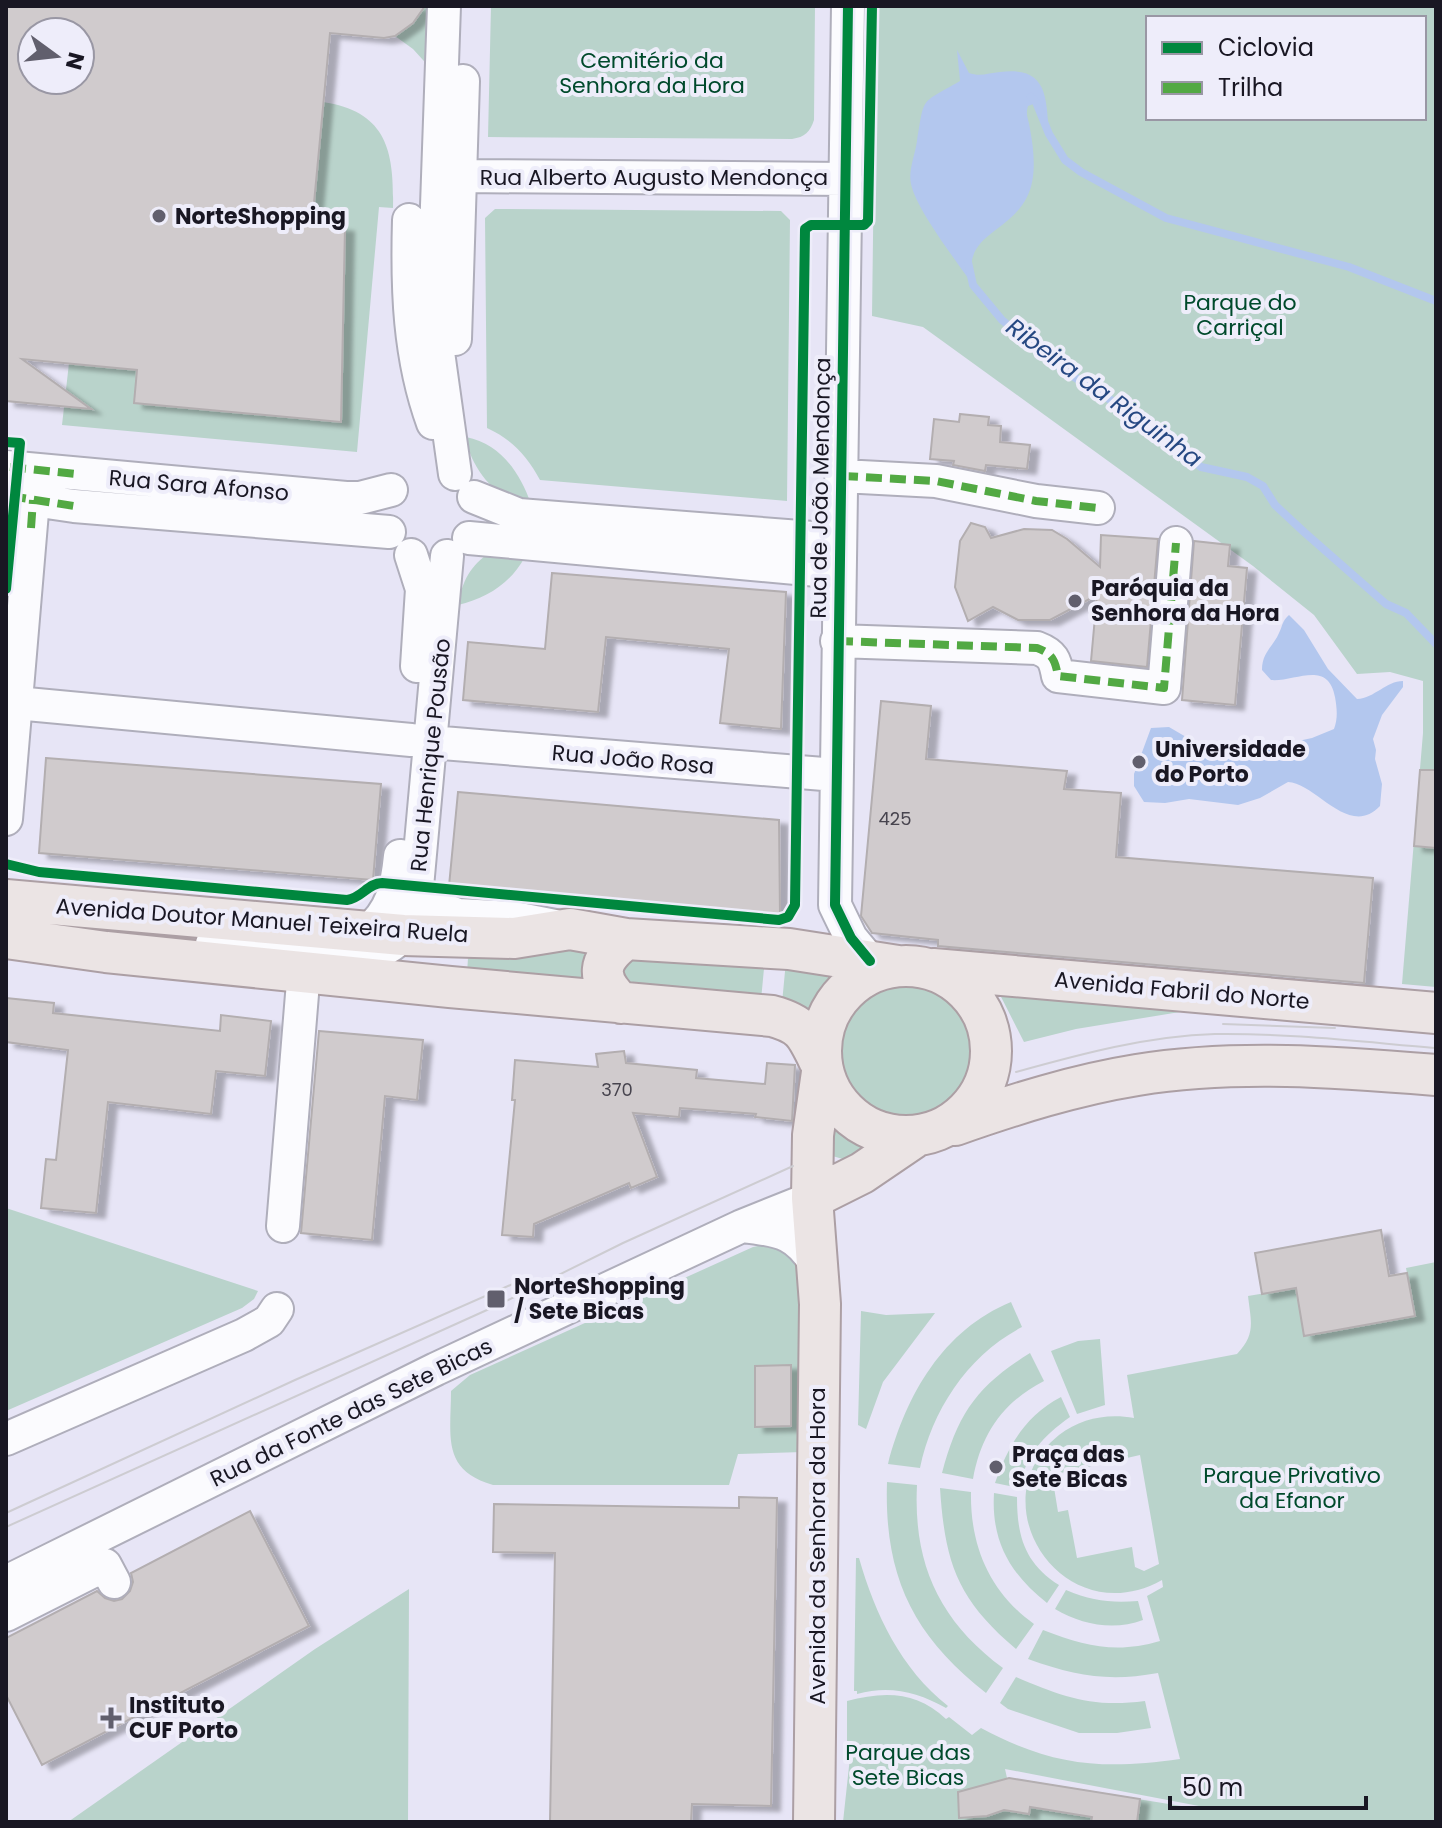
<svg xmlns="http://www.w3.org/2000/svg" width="1442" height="1828" font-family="Poppins,sans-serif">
	<defs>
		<filter id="shadow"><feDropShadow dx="9" dy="5" stdDeviation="2" flood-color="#0004"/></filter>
	</defs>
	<rect width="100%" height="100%" fill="#e7e5f6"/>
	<!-- green -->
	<path fill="#b9d3cb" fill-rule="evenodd" d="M423,6h11l-1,65 -20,-22 -18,-13 18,-13z
		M491,6h324l-1,114c-4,12 -9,17 -22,19l-304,-2z
		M876,6l560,1v980l-34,-3 21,-251v-52l-33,-9 -33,2 -43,-59 -61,-49 -330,-239 -51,-11zM1148,18h276v100h-276z
		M323,102c65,10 71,50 70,106l-14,-1 -22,245 -295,-27 7,-62 68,7 -3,33 206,18 5,-194 -33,-3z
		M495,209l286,2 9,9 -3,281 -247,-21c-13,-24 -27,-40 -53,-52l-2,-210z
		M466,437c35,7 54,36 65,67 -8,-3 -17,-4 -25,-8 -20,-9 -38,-38 -40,-59z
		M491,552l34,5c-15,27 -38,41 -67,48 4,-23 12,-40 33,-53z
		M469,942l135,2 -6,41 -131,-11z
		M624,957l141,1 -4,42 -127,-12c-11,-10 -14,-16 -10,-31z
		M786,961l55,12 -17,20 -9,21 -14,-8 -19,-3z
		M836 1051a70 70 0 1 1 140 0a70 70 0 1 1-140 0Z
		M996,987l190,24 -110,18 -52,13z
		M830,1124l13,10 28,13 -8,18 -44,-13z
		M6,1208l252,83 -4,8 -12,9 -236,103z
		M763,1245l20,5 18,15 2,187 -65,2 -9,31h-236c-52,-15 -42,-49 -42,-94l19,-16 283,-128z
		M1436,1262v560h-593l8,-74 -4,-6v-41c37,-10 70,-10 99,18l3,-2 23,18 9,-7c71,38 121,42 199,31l-22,-86c-50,9 -82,3 -130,-14l15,-29c42,16 73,24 117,11l-13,-45 16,-9 -1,-7c-98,55 -187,-77 -103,-145 22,-17 49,-22 75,-17l-7,-43 110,-21c19,-20 14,-32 11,-58l48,-8 9,48 110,-20 -9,-48zM1140,1455l19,109 -15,7 -9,-4 -3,-20 -55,11 -9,-48 -10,2 -6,-37zM1005,1769l194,37 1,3 -193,-31z
		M1011,1302l11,25c-54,28 -90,83 -102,141l-32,-4c18,-69 55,-134 123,-162z
		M861,1311l25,4 49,-2 -52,69 -17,47 -8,-4z
		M1100,1339l5,66 -28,9 -26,-63 27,-10z
		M1030,1353l14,28c-41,21 -63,53 -71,98l-31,-6c16,-60 35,-87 88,-120z
		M1061,1397l9,20c-27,19 -44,38 -51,71l-24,-5c13,-37 30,-67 66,-86z
		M887,1482l30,3c-4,78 22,136 86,183l-17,25c-74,-58 -102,-118 -99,-211z
		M940,1488l31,4c-1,53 18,100 63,132l-18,25c-59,-50 -71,-86 -76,-161z
		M994,1493l23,4c0,38 7,66 42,88l-12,18c-37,-29 -56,-62 -53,-110z
		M856,1558h3c16,56 42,111 89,148l-2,2c-29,-16 -56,-23 -89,-14v-3h-3z
		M409,1589l-1,233h-340l247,-173z
		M1066,1590c26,11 45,13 72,11l5,19c-29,11 -61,5 -88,-11z
		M1016,1677c47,20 76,31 129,24l6,27 -34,5h-38l-71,-24 -8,-6z"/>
	<!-- water -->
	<path fill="#b3c7ee" d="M957,50l12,23c11,4 20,0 31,-1 48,-6 46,25 49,62l-13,-31 -8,3c-3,10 1,13 2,23 4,21 7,49 -3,68 -20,39 -66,36 -54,88 -16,-23 -57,-76 -62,-101 -3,-13 4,-29 6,-43 8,-46 2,-36 43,-60z
		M1289,615l15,15 24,39 29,30c18,-1 29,-18 46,-18v6l-21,28 -9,24 3,11 -1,9 7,25 -2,22c-31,33 -64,-23 -92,-24l-28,16 -22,7 -49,-6 -24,4 -21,-1 -10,-16v-12l17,-46 18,-1 41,24 22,8 14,-1 29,-12 37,-8 22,-9c4,-11 3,-20 1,-32 -7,-38 -40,-15 -64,-17l-9,-10c0,-18 11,-23 17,-37 4,-8 3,-12 10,-18z"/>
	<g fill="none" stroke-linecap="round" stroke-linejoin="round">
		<!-- stream -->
		<path stroke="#b3c7ee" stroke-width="8" d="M1031,97l5,5 13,32 16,26 16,12 85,46 183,49 87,34
			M968,262l5,23 29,35 61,50 73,46 65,51 46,10 16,9 12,19 29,27 82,72 20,9 30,31"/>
	</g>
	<!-- building -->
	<path fill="#d0cbcd" stroke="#b3aeb0" stroke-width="2" fill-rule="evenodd" filter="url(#shadow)" d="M6,6h419l-12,17 -18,13 -11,2 -54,-5 -18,191 33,3 -4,195 -207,-19 3,-33 -115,-11 69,50 -85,-8zM32,32h48v48h-48z
		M960,414l29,3 -1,8 13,1 -1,16 30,3 -3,24 -41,-4 -1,6 -32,-6 1,-4 -24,-2 4,-40 25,3z
		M971,523l14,4 6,11 33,-9 28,1 15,9 33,28 1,-32 57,4 -11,128 -56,-6 6,-66 -47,25h-32l-25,-13 -25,14 -13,-34 5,-46z
		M1194,541l36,4 -2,21 19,2 -12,137 -53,-5z
		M552,573l234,19 -5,137 -61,-6 9,-74 -123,-12 -8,75 -135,-12 5,-58 77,7z
		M881,701l50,5 -5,53 141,12 -3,18 57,4 -5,64 257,21 -9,105 -426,-37v-6l-66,-7 -11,-17z
		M46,758l335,26 -8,96 -334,-27z
		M1420,770h16v78l-22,-2z
		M458,792l321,28 1,95 -331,-29z
		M6,998l48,5 -1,10 167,18 1,-16 50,6 -6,55 -49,-5 -5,43 -103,-12 -12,111 -55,-5 5,-49 10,1 12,-110 -62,-8z
		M319,1031l104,9 -6,60 -32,-4 -13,144 -71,-7z
		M624,1051l2,12 71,7 -1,8 69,6 2,-21 28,2 -3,56 -37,-4 1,-3 -76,-6 -1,9 -46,-4 24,64 -26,11 -2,-5 -95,41 -1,13 -31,-2 13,-135h-3l3,-40 83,7 -2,-13z
		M1381,1230l8,46 18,-3 8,43 -111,20 -8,-48 -34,6 -7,-41z
		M791,1365v61l-36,1v-61z
		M739,1497l38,1 -6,308 -79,-2 -1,18h-141l5,-269 -62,-1 1,-48 245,4z
		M250,1511l59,115 -267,139 -36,-70v-57l91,-47 8,7 9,3 8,-2 8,-8 3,-9 -2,-9z
		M1009,1778l131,21 -3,23h-46l1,-5 -62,-10 -1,7 -25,-4 -17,6 -28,2 -1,-26z"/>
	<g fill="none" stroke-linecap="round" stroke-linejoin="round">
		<!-- minor casing -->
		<g stroke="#afaebb" stroke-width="36">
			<path id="minor" d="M444,6l-10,285 3,54 18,129
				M848,6l-13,899 16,33 19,23
				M462,176l384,3
				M409,220c-2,69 0,137 24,203
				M455,339l8,-258
				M6,467l340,31h14l31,-8
				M842,476l94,5 100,20 62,7
				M6,496l68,10 315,26
				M474,497l45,18 320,25
				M469,538l370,34
				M411,555l11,34 -5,77
				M837,641l200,7c16,6 18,12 21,28l106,12 12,-145
				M16,703l395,37
				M430,742l406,33
				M6,819l27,-319
				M417,891l26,18 15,6 56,3 41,8
				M366,932c26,-19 31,-46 34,-76
				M212,944l163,9c32,-10 37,-36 42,-66l30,-331
				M283,1226l21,-256
				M742,1226c39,4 57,7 77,44
				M6,1439l238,-104 25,-14 8,-12
				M6,1582l430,-213 306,-143 70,-28
				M6,1615l99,-50 9,17"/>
		</g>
		<!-- major casing -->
		<g stroke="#ac9fa4" stroke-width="44">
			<path id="major" d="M6,900l397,35 111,3 56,-9 56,10 163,10 109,17
				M6,938l100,14 344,35 322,29c30,8 34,17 47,44
				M821 1051a85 85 0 1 1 170 0a85 85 0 1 1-170 0Z
				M933,969l503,44
				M621,1003c-26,-25 -24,-43 5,-64
				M955,1125c60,-21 120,-40 182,-50 99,-16 200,-8 299,0
				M812,1198l50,-25 53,-36
				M814,1822l6,-518 -8,-106 1,-63 9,-63"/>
		</g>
		<!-- minor -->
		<use href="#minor" stroke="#fbfbfe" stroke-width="32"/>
		<!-- major -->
		<use href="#major" stroke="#ebe4e4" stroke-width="40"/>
		<!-- tram -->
		<path stroke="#cdccd1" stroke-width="2" d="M1223,1024l112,4
			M1016,1072c65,-18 131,-36 199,-38 74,-1 148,8 221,14
			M6,1513l289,-133 229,-101
			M6,1527l492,-222 125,-62 170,-77"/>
		<!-- quiet -->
		<path stroke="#52a943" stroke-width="8" stroke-dasharray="16 8" stroke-linecap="butt" d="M10,467l67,7
			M842,476l94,5 100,20 62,7
			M10,496l64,10
			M31,528l2,-28
			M837,641l200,7c16,6 18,12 21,28l106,12 12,-145"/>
		<!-- cycleway casing -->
		<g stroke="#eeedfa" stroke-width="15">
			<path id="cycleway" d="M848,6l-13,899 16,33 19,23
				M6,442l14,1 -14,146
				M6,864l33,8 308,28c15,-2 21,-17 35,-17l397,37 9,-3 7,-12 10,-676 6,-4h53l4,-4 4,-215"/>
		</g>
		<!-- cycleway -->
		<use href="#cycleway" stroke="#00873e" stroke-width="10"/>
	</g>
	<!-- markers -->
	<g fill="#615f6d" stroke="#eeedfa" stroke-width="3">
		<circle cx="159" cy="216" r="8"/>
		<circle cx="1075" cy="601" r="8"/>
		<circle cx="1139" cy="762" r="8"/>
		<rect x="486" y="1289" width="20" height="20" rx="4"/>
		<circle cx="996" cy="1467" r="8"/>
		<path d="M107 1706h8v8h8v8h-8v8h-8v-8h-8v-8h8z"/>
	</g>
	<g text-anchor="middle" stroke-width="8" stroke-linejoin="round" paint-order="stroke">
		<!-- number labels -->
		<g font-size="18" fill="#47444e">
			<text x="895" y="825">425</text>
			<text x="617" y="1096">370</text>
		</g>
		<!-- park labels -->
		<g font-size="22" fill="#004a2c" stroke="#eeedfa">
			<text x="652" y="68">Cemitério da<tspan x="652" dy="25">Senhora da Hora</tspan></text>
			<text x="1240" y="310">Parque do<tspan x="1240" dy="25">Carriçal</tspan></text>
			<text x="1292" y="1483">Parque Privativo<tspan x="1292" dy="25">da Efanor</tspan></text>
			<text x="908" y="1760">Parque das<tspan x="908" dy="25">Sete Bicas</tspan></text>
		</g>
		<!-- street labels -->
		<g font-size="22" fill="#191723" stroke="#eeedfa">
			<text x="654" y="185">Rua Alberto Augusto Mendonça</text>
			<text transform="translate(199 485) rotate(5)" y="8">Rua Sara Afonso</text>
			<text transform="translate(820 488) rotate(-89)" y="8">Rua de João Mendonça</text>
			<text transform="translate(430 755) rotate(-84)" y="8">Rua Henrique Pousão</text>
			<text transform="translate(633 759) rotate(5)" y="8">Rua João Rosa</text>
			<text transform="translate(262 920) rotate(4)" y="8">Avenida Doutor Manuel Teixeira Ruela</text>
			<text transform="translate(1182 990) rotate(5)" y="8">Avenida Fabril do Norte</text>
			<text transform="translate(351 1412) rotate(-26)" y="8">Rua da Fonte das Sete Bicas</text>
			<text transform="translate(817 1546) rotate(-90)" y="8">Avenida da Senhora da Hora</text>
		</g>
		<!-- poi labels -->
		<g font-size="22" font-weight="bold" fill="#191723" stroke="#eeedfa" text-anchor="start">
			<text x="175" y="224">NorteShopping</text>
			<text x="1091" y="596">Paróquia da<tspan x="1091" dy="25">Senhora da Hora</tspan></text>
			<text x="1155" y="757">Universidade<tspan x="1155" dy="25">do Porto</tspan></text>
			<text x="514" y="1294">NorteShopping<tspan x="514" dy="25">/ Sete Bicas</tspan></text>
			<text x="1012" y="1462">Praça das<tspan x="1012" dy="25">Sete Bicas</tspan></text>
			<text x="129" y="1713">Instituto<tspan x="129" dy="25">CUF Porto</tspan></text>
		</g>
		<!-- water labels -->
		<g font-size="24" font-style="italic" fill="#264882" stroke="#eeedfa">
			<text transform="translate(1104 393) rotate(36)" y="8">Ribeira da Riguinha</text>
		</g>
	</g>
	<!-- border -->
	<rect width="1442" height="1828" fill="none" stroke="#191723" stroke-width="16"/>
	<!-- legend -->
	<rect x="1146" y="16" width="280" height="104" fill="#eeedfa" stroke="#9997a4" stroke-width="2"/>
	<rect x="1162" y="42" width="40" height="12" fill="#00873e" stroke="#9997a4" stroke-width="2"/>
	<text x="1218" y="56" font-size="24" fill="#191723">Ciclovia</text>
	<rect x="1162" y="82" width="40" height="12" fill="#52a943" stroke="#9997a4" stroke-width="2"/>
	<text x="1218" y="96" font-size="24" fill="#191723">Trilha</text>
	<!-- north arrow -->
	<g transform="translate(56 56) rotate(105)"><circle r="38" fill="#eeedfa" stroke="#9997a4" stroke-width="2"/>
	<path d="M0-6L14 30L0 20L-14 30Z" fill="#615f6d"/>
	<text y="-12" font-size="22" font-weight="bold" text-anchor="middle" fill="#191723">N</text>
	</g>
	<!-- scale -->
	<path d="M1170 1796v12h196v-12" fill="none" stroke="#191723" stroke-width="4"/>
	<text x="1182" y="1796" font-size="24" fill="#191723" stroke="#eeedfa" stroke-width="6" paint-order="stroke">50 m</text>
</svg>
